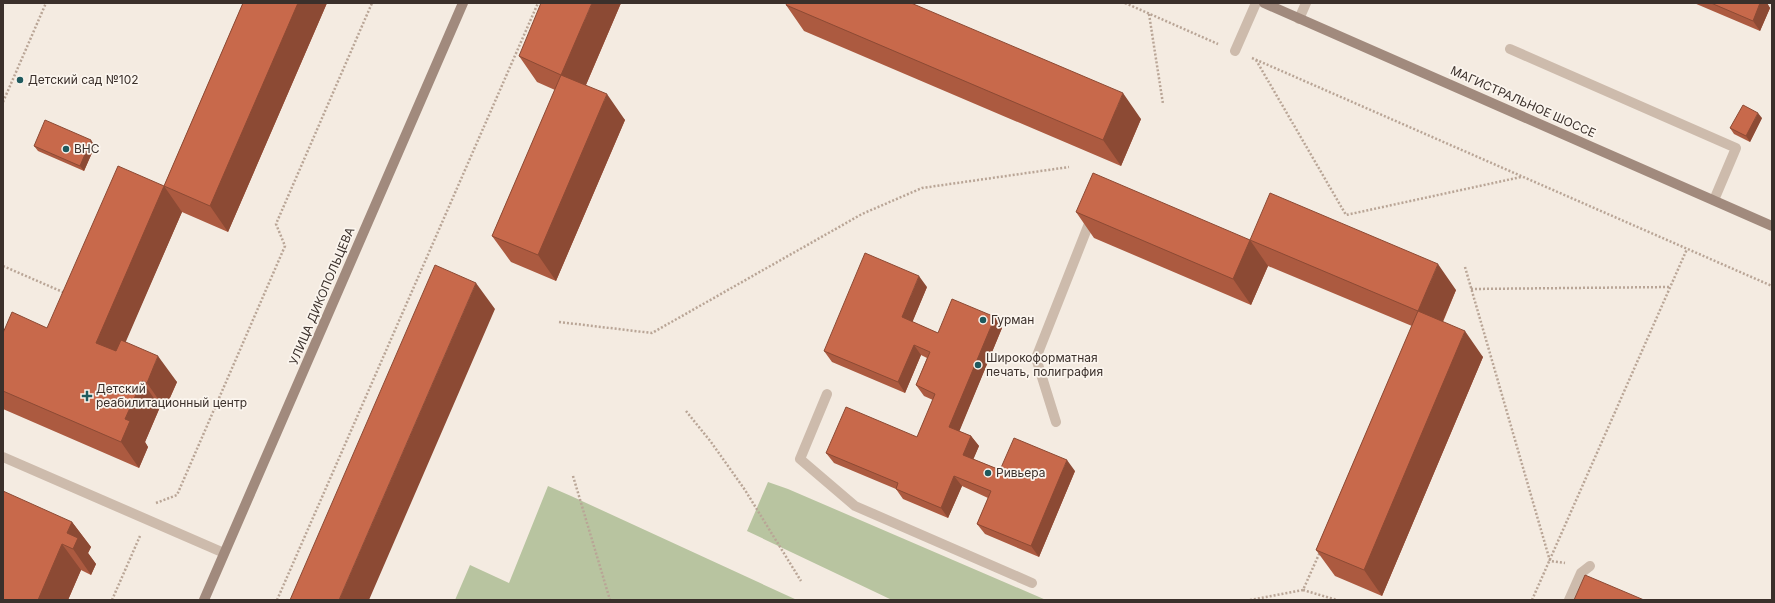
<svg xmlns="http://www.w3.org/2000/svg" width="1775" height="603" font-family="Inter,sans-serif">
	<rect width="100%" height="100%" fill="#f4ebe1"/>
	<!-- green -->
	<path fill="#b8c4a0" d="M768,482l20,7 258,111h-154l-145,-69z
		M548,486l23,10 226,104h-342l15,-35 39,18z"/>
	<g fill="none" stroke-linecap="round" stroke-linejoin="round">
		<!-- path -->
		<path stroke="#b9a596" stroke-width="2.5" stroke-dasharray="2 2" stroke-linecap="butt" d="M1125,3l93,41
			M1149,14l14,90
			M1252,58l520,228
			M1256,60l90,155 175,-38
			M3,102l43,-99
			M3,266l62,27
			M1465,267l85,294 15,2
			M1471,289l199,-2
			M559,322l93,11 210,-119 60,-26 147,-21
			M686,411l25,31 34,48 56,91
			M573,476l37,124
			M156,503l21,-8 108,-249 -9,-22 96,-221
			M1303,590l34,10
			M112,600l28,-64
			M277,600l261,-597
			M1250,600l53,-10 17,-38
			M1532,600l155,-351"/>
		<!-- lane -->
		<path stroke="#cdbbac" stroke-width="10" d="M1299,19l7,-16
			M1510,49l226,99 -22,52
			M1235,51l21,-48
			M827,394l-27,65 55,47 177,77
			M1056,422l-20,-64 56,-142
			M3,457l221,96
			M1569,600l12,-27 9,-7"/>
		<!-- secondary -->
		<path stroke="#a18a7d" stroke-width="10" d="M1264,3l508,223
			M204,600l259,-597"/>
	</g>
	<!-- wall -->
	<path fill="#ac5a40" d="M243,3h84l-99,229 -46,-20 -57,130 52,40 -12,27 -5,-2 -15,35 3,5 -9,21 -136,-59v-76l44,-5 117,-142z
		M621,3l-35,82 39,35 -69,161 -45,-19 -19,-26 63,-146 -18,-8 -18,-26z
		M1694,3h73l3,5 -10,23z
		M786,5l355,114 -20,47 -317,-135z
		M1762,118l-12,24 -16,-8 -4,-6z
		M34,146h61l-11,25 -46,-20z
		M1076,212l174,28 206,50 -13,32 40,35 -101,239 -47,-20 -19,-26 96,-224 -144,-60 -17,39 -157,-67z
		M927,287l-15,35 26,11 64,-5 -43,103 12,5 8,10 -6,13 27,11 75,1 -36,86 -54,-23 -8,-10 11,-26 -26,-12 -14,32 -45,-19 -7,-10 -62,-26 -8,-10 91,-16 16,-37 -9,-4 -8,-11 11,-27 -6,-3 -16,38 -73,-31 -8,-11z
		M72,522l19,25 -3,6 8,11 -5,11 -10,-5 -13,30h-65z"/>
	<!-- shaded-wall -->
	<path fill="#8c4a34" d="M298,3h29l-99,229 -18,-26z
		M592,3h29l-42,98 -18,-26z
		M1760,3h7l3,5 -10,23 -7,-10z
		M1123,93l18,26 -20,47 -18,-26z
		M607,94l18,26 -69,161 -18,-26z
		M1758,113l4,5 -12,24 -4,-6z
		M91,140l4,6 -11,25 -4,-5z
		M164,186l18,26 -68,157 -18,-26z
		M1250,240l18,26 -17,39 -18,-26z
		M1438,264l18,26 -20,47 -18,-26z
		M919,276l8,11 -17,41 -8,-11z
		M476,283l19,26 -126,291h-30z
		M995,317l7,11 -45,109 -8,-10z
		M1465,331l18,26 -101,239 -18,-26z
		M914,345l7,10 -16,38 -7,-11z
		M158,356l19,26 -12,27 -18,-26z
		M142,381l18,26 -15,35 3,5 -9,21 -18,-26 4,-23z
		M971,436l8,10 -8,19 -8,-10z
		M1067,460l8,11 -36,86 -8,-11z
		M954,476l8,10 -14,32 -7,-10z
		M72,522l19,25 -3,6 8,11 -5,11 -18,-26 -6,-16z
		M62,544l19,26 -13,30h-30z"/>
	<!-- building -->
	<path fill="#c8694b" stroke="#8c4a34" d="M243,3h55l-88,203 -46,-20z
		M541,3h51l-31,72 -42,-19z
		M787,3h124l212,90 -20,47 -317,-135z
		M1711,3h49l-7,18z
		M561,75l46,19 -69,161 -46,-19z
		M1743,105l15,8 -12,23 -16,-8z
		M45,120l46,20 -11,26 -46,-20z
		M118,166l46,20 -68,157 20,8 5,-11 37,16 -11,27 -5,-2 -17,38 5,2 -9,21 -118,-51v-58l9,-21 35,16z
		M1093,173l157,67 -17,39 -157,-67z
		M1270,193l168,71 -20,47 -168,-71z
		M865,253l54,23 -17,41 36,16 14,-34 43,18 -46,110 22,9 -8,19 37,15 14,-32 53,22 -36,86 -54,-22 14,-33 -37,-15 -13,32 -45,-19 2,-6 -72,-30 20,-46 71,30 18,-43 -19,-9 14,-33 -16,-7 -16,37 -74,-31z
		M435,265l41,18 -137,317h-49z
		M1418,311l47,20 -101,239 -48,-20z
		M3,491l69,31 -5,11 11,5 -5,11 -11,-5 -24,56h-35z
		M1585,575l59,25h-70z"/>
	<!-- markers -->
	<g fill="#1f5a5e" stroke="#fbf5ee" stroke-width="1.5">
		<circle cx="20" cy="80" r="4"/>
		<circle cx="66" cy="149" r="4"/>
		<circle cx="983" cy="320" r="4"/>
		<circle cx="978" cy="365" r="4"/>
		<path d="M85 390h4v4h4v4h-4v4h-4v-4h-4v-4h4z"/>
		<circle cx="988" cy="473" r="4"/>
	</g>
	<g text-anchor="middle" stroke-width="3.5" stroke-linejoin="round" paint-order="stroke">
		<!-- poi labels -->
		<g font-size="12" fill="#3b302b" stroke="#fbf5ee" text-anchor="start">
			<text x="28" y="84">Детский сад №102</text>
			<text x="74" y="153">ВНС</text>
			<text x="991" y="324">Гурман</text>
			<text x="986" y="362">Широкоформатная<tspan x="986" dy="14">печать, полиграфия</tspan></text>
			<text x="96" y="393">Детский<tspan x="96" dy="14">реабилитационный центр</tspan></text>
			<text x="996" y="477">Ривьера</text>
		</g>
		<!-- street labels -->
		<g font-size="12" fill="#3b302b" stroke="#fbf5ee">
			<text transform="translate(1523 102) rotate(24)" y="4">МАГИСТРАЛЬНОЕ ШОССЕ</text>
			<text transform="translate(322 296) rotate(-67)" y="4">УЛИЦА ДИКОПОЛЬЦЕВА</text>
		</g>
	</g>
	<!-- border -->
	<rect width="1775" height="603" fill="none" stroke="#3b302b" stroke-width="8"/>
</svg>
